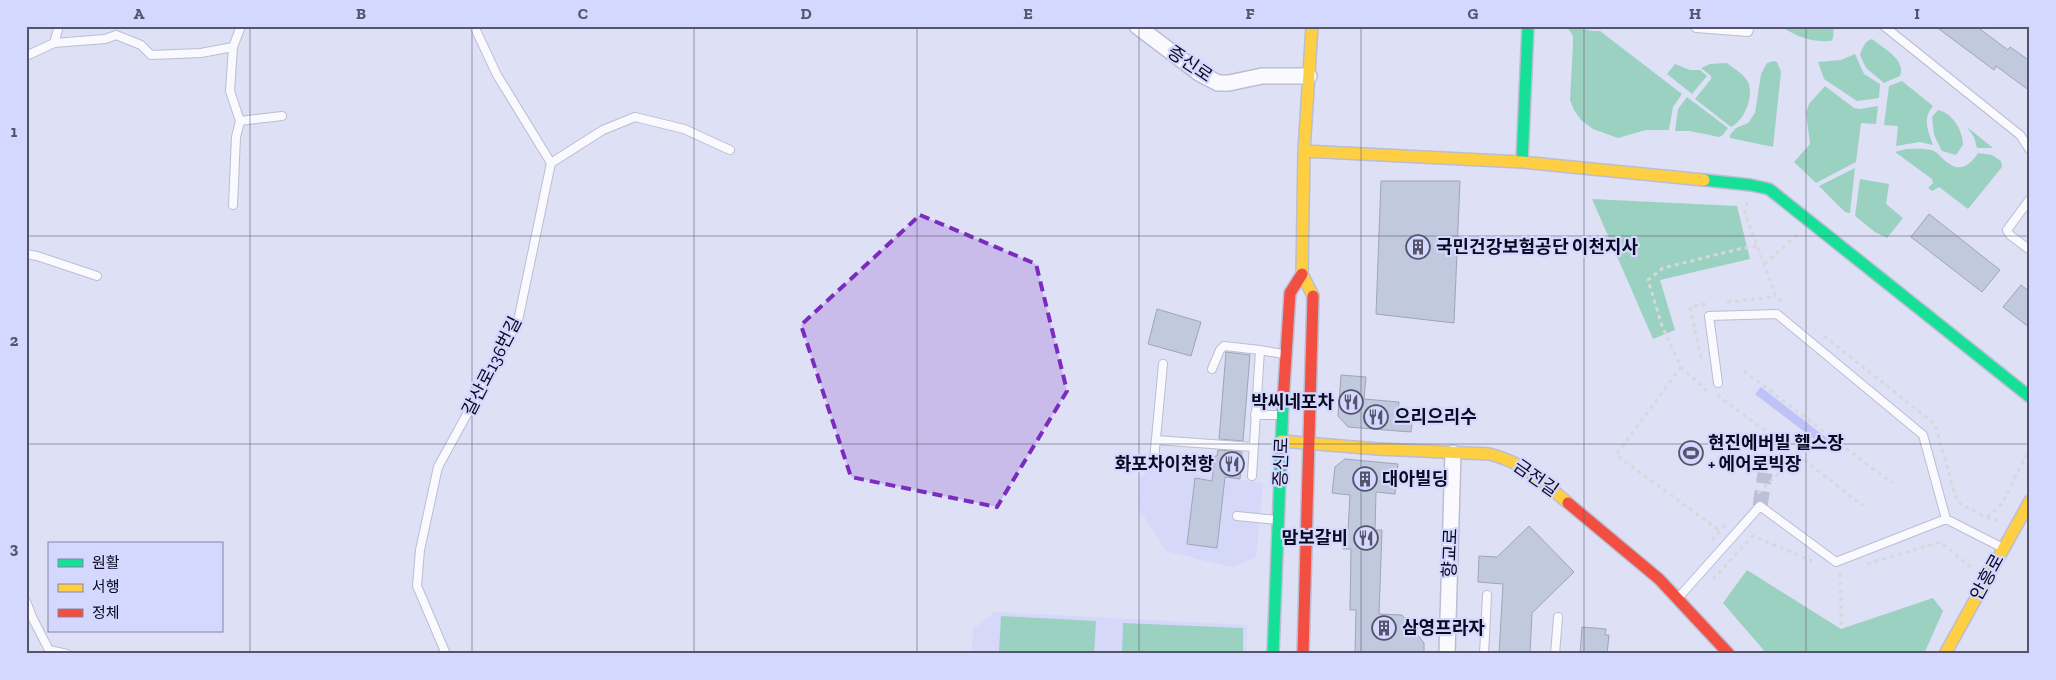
<svg xmlns="http://www.w3.org/2000/svg" width="2056" height="680" font-family="'Zilla Slab','Noto Sans KR',serif">
	<rect width="100%" height="100%" fill="#dee0f5"/>
	<!-- built -->
	<path fill="#d5d8f9" d="M1152,468l111,15 -7,74 -22,10 -8,-1 -60,-15 -26,-41 -2,-10 1,-21z
		M995,612l252,13 -1,29h-274l1,-25z"/>
	<!-- green -->
	<path fill="#9bd1c1" d="M1566,26c12,0 22,6 34,5l82,63 -9,13 -4,23h-23l-28,8 -25,-9 -12,-9 -7,-10 -4,-10 3,-55v-9z
		M1785,26h49l-1,12 -2,3c-18,1 -31,-3 -46,-12z
		M1872,39c12,10 34,20 28,37l-16,7 -18,-15 -6,-13c2,-7 5,-14 12,-16z
		M1855,54l9,20 16,10 -1,14 -22,3 -33,-22 -6,-17 23,-2z
		M1774,61l3,1 4,10 -8,75 -43,-9v-3l6,-7 12,-5 7,-10 6,-39 6,-11z
		M1727,63c7,6 17,11 21,19 6,14 -3,38 -17,45l-36,-28 16,-20v-3l-10,-8 9,-4z
		M1675,64l15,6h10l7,6 -15,18 -25,-20z
		M1902,81l31,25c-11,13 -5,24 0,39l-13,-3 -24,4 2,-20 -14,-1 5,-39z
		M1825,86l29,22 6,1 18,-3 -2,18 -15,-1 -5,39 -40,21 -22,-21 16,-18 -4,-31 3,-9z
		M1687,97l41,31 -5,7 -4,2 -29,-6h-15l3,-22z
		M1938,110c15,3 25,21 25,35l-7,10 -14,-4 -8,-16 -2,-18z
		M1967,127l26,21h-16l-3,-11z
		M1906,149c9,0 20,-1 28,2 4,2 6,5 9,8 15,14 25,9 35,-6l14,2 9,6 1,6 -34,42 -29,-22 -7,4 -4,-3 5,-5 -1,-4 -37,-27z
		M1855,168l-5,45 -5,-1 -26,-26z
		M1860,179l29,5 -3,20 17,14 -16,20 -12,-6 -20,-16z
		M1592,199l145,7 13,53 -90,21 15,50 -22,9z
		M1747,570l94,59 92,-31 10,13 -19,43h-157l-44,-51z
		M1001,616l95,5 -2,33 -95,-2z
		M1123,623l120,5v26h-121z"/>
	<!-- water -->
	<path fill="#bec2f7" d="M1761,387l76,59 -5,7 -77,-59z"/>
	<!-- building -->
	<path fill="#c1c9de" stroke="#9fa5b8" d="M1935,26h41l32,24 2,-3 20,14v30l-34,-25 -2,4z
		M1381,181h79l-6,142 -78,-9z
		M1929,214l71,56 -18,22 -71,-55z
		M2021,285l9,7v36l-27,-21z
		M1157,309l44,13 -10,34 -43,-12z
		M1226,352l24,3 -7,86 -24,-2z
		M1341,375l25,2 -2,22 35,3 -1,9 15,2 -2,19 -63,-5 -10,-11z
		M1218,450l24,2 -2,27 -15,-2 -8,71 -30,-4 8,-66 17,3 3,-25h2z
		M1345,459l53,5 -3,30 -19,-2 -1,38h7l-3,84 23,1 22,28v11h-69l1,-44h-6l1,-61h-8l1,-19h4l2,-35 -18,-2 3,-26z
		M1529,526l45,46 -42,41 -2,41h-31l4,-70 -25,-2 1,-26 18,1z
		M1582,627l24,2 -1,6h4l-2,19h-27z"/>
	<g fill="none" stroke-linecap="round" stroke-linejoin="round">
		<!-- street-tunnel -->
		<path stroke="#bec0d5" stroke-width="15" stroke-dasharray="15 8" stroke-linecap="butt" d="M1760,506l5,-33"/>
		<!-- lane casing -->
		<g stroke="#bbbdd2" stroke-width="10">
			<path id="lane" d="M241,26l-8,21 -3,44 10,30 42,-5
				M1694,26l2,2 52,4 2,-6
				M1884,26l136,109 10,15
				M54,43l51,-4 11,-4 25,10 10,10 50,-2 32,-6
				M26,56l28,-13 5,-17
				M551,163l52,-33 32,-13 49,12 46,21
				M2030,199l-23,31 3,5 20,15
				M233,205l3,-68 4,-16
				M26,254l11,2 60,20
				M1260,350l23,4
				M1212,369l8,-19 4,-4 36,4 -8,126
				M1718,383l-9,-67 68,-2 146,121 23,84
				M1255,415h25
				M1156,440l97,7
				M1154,460l9,-96
				M1237,516l40,4
				M1679,597l81,-91 76,56 110,-43 55,28
				M26,601l6,16 17,33 18,4
				M446,654l-29,-68 3,-36 18,-83 80,-146 33,-158 -54,-88 -23,-49
				M1484,654l3,-59
				M1555,654l3,-37"/>
		</g>
		<!-- street casing -->
		<g stroke="#bbbdd2" stroke-width="18">
			<path id="street" d="M1137,26l62,47 19,10h11l33,-7h47
				M1447,654l6,-201"/>
		</g>
		<!-- fast casing -->
		<g stroke="#bbbdd2" stroke-width="14">
			<path id="fast" d="M1522,162l6,-136
				M1704,180l47,5 18,4 261,208
				M1273,654l10,-252"/>
		</g>
		<!-- slow casing -->
		<g stroke="#bbbdd2" stroke-width="14">
			<path id="slow" d="M1312,26l-8,125 -2,123 11,22
				M1304,151l218,11 182,18
				M1281,441l97,8 111,5c34,8 53,27 79,49
				M1945,654l85,-153"/>
		</g>
		<!-- jam casing -->
		<g stroke="#bbbdd2" stroke-width="14">
			<path id="jam" d="M1283,402l7,-109 12,-19
				M1568,503l91,76 70,75
				M1303,654l10,-358"/>
		</g>
		<!-- path -->
		<path stroke="#d7d8de" stroke-width="3" stroke-dasharray="4 4" stroke-linecap="butt" d="M1747,202l-2,11 31,84 9,7
			M1764,264l33,-29
			M1727,302l49,-5
			M1824,336l111,88 22,78 30,16 12,3
			M1701,358l-11,-51 16,-3
			M1681,367l-65,88 103,75
			M1744,371l148,112
			M1707,391l-26,-24 -19,-41 -14,-46 15,-12 76,-19 18,-3
			M1717,395l81,60 -42,40
			M1798,455l65,51
			M1987,517l15,-13 28,-56
			M1712,540l16,-18
			M1867,564l73,-22 32,26
			M1840,573l1,56
			M1713,579l40,-43 59,25"/>
		<!-- lane -->
		<use href="#lane" stroke="#fafafe" stroke-width="8"/>
		<!-- street -->
		<use href="#street" stroke="#fafafe" stroke-width="15"/>
		<!-- fast -->
		<use href="#fast" stroke="#16e098" stroke-width="11"/>
		<!-- slow -->
		<use href="#slow" stroke="#ffcf43" stroke-width="11"/>
		<!-- jam -->
		<use href="#jam" stroke="#f24e42" stroke-width="11"/>
	</g>
	<!-- marked area -->
	<path fill="#7b2cbf" fill-opacity="0.2" stroke="#7b2cbf" stroke-width="4" stroke-dasharray="10 6" stroke-linejoin="round" d="M920,215l116,49 31,127 -70,116 -146,-30 -50,-152z"/>
	<!-- grid -->
	<path fill="none" stroke="#54546a" stroke-width="1" stroke-opacity="0.55" d="M250,26v628M472,26v628M694,26v628M917,26v628M1139,26v628M1361,26v628M1584,26v628M1806,26v628M26,236h2004M26,444h2004"/>
	<!-- icons -->
	<defs>
		<g id="building-ring" transform="scale(1.25)"><circle r="9.5" fill="#d4d8ff" stroke="#54546a" stroke-width="1.5"/><path d="M-4-6H4V6H1V3H-1V6H-4ZM-2.5-4.3h1.7v1.8h-1.7ZM.8-4.3h1.7v1.8H.8ZM-2.5-1h1.7V.8h-1.7ZM.8-1h1.7V.8H.8Z" fill="#54546a"/></g>
		<g id="restaurant-ring" transform="scale(1.25)"><circle r="9.5" fill="#d4d8ff" stroke="#54546a" stroke-width="1.5"/><path d="M-5-6h1v4h1v-4h1v4h1v-4h1v5L-1.5 .5V6h-2V.5L-5-1ZM5-6V6H3V1.5H1.5Q1.5-4 5-6Z" fill="#54546a"/></g>
		<g id="stadium-ring" transform="scale(1.25)"><circle r="9.5" fill="#d4d8ff" stroke="#54546a" stroke-width="1.5"/><path d="M0-5a6.5 5 0 1 0 0 10a6.5 5 0 1 0 0-10ZM-3.5-1.8h7v3.6h-7Z" fill="#54546a"/></g>
	</defs>
	<g fill-rule="evenodd">
		<use href="#building-ring" x="1418" y="247"/>
		<use href="#restaurant-ring" x="1351" y="402"/>
		<use href="#restaurant-ring" x="1376" y="417"/>
		<use href="#stadium-ring" x="1691" y="453"/>
		<use href="#restaurant-ring" x="1232" y="464"/>
		<use href="#building-ring" x="1365" y="479"/>
		<use href="#restaurant-ring" x="1366" y="538"/>
		<use href="#building-ring" x="1384" y="628"/>
	</g>
	<g text-anchor="middle" stroke-width="4.5" stroke-linejoin="round" paint-order="stroke">
		<!-- street labels -->
		<g font-size="18" fill="#0a091f" stroke="#d4d8ff">
			<text transform="translate(1190 64) rotate(34)" y="6">증신로</text>
			<text transform="translate(492 366) rotate(-63)" y="6">갈산로136번길</text>
			<text transform="translate(1281 462) rotate(-88)" y="6">증신로</text>
			<text transform="translate(1536 478) rotate(35)" y="6">금전길</text>
			<text transform="translate(1450 553) rotate(-88)" y="6">향교로</text>
			<text transform="translate(1987 577) rotate(-61)" y="6">안흥로</text>
		</g>
		<!-- poi labels -->
		<g font-size="18" font-weight="bold" fill="#0a091f" stroke="#d4d8ff" text-anchor="start">
			<text x="1436" y="253">국민건강보험공단 이천지사</text>
			<text x="1334" y="408" text-anchor="end">박씨네포차</text>
			<text x="1394" y="423">으리으리수</text>
			<text x="1708" y="449">현진에버빌 헬스장<tspan x="1708" dy="21">+ 에어로빅장</tspan></text>
			<text x="1214" y="470" text-anchor="end">화포차이천항</text>
			<text x="1382" y="485">대아빌딩</text>
			<text x="1348" y="544" text-anchor="end">맘보갈비</text>
			<text x="1402" y="634">삼영프라자</text>
		</g>
	</g>
	<!-- border -->
	<rect width="2056" height="680" fill="none" stroke="#d4d8ff" stroke-width="55"/>
	<!-- legend -->
	<rect x="48" y="542" width="175" height="90" fill="#d4d8ff" stroke="#8385a5"/>
	<rect x="58" y="559" width="25" height="8" fill="#16e098" stroke="#8385a5"/>
	<text x="92" y="568" font-size="15" fill="#0a091f">원활</text>
	<rect x="58" y="584" width="25" height="8" fill="#ffcf43" stroke="#8385a5"/>
	<text x="92" y="592" font-size="15" fill="#0a091f">서행</text>
	<rect x="58" y="609" width="25" height="8" fill="#f24e42" stroke="#8385a5"/>
	<text x="92" y="618" font-size="15" fill="#0a091f">정체</text>
	<rect x="28" y="28" width="2000" height="624" fill="none" stroke="#54546a" stroke-width="2"/>
	<g font-size="16" text-anchor="middle" font-weight="bold" fill="#54546a">
		<text x="139" y="19">A</text>
		<text x="361" y="19">B</text>
		<text x="583" y="19">C</text>
		<text x="806" y="19">D</text>
		<text x="1028" y="19">E</text>
		<text x="1250" y="19">F</text>
		<text x="1473" y="19">G</text>
		<text x="1695" y="19">H</text>
		<text x="1917" y="19">I</text>
		<text x="14" y="137">1</text>
		<text x="14" y="346">2</text>
		<text x="14" y="554">3</text>
	</g>
</svg>
